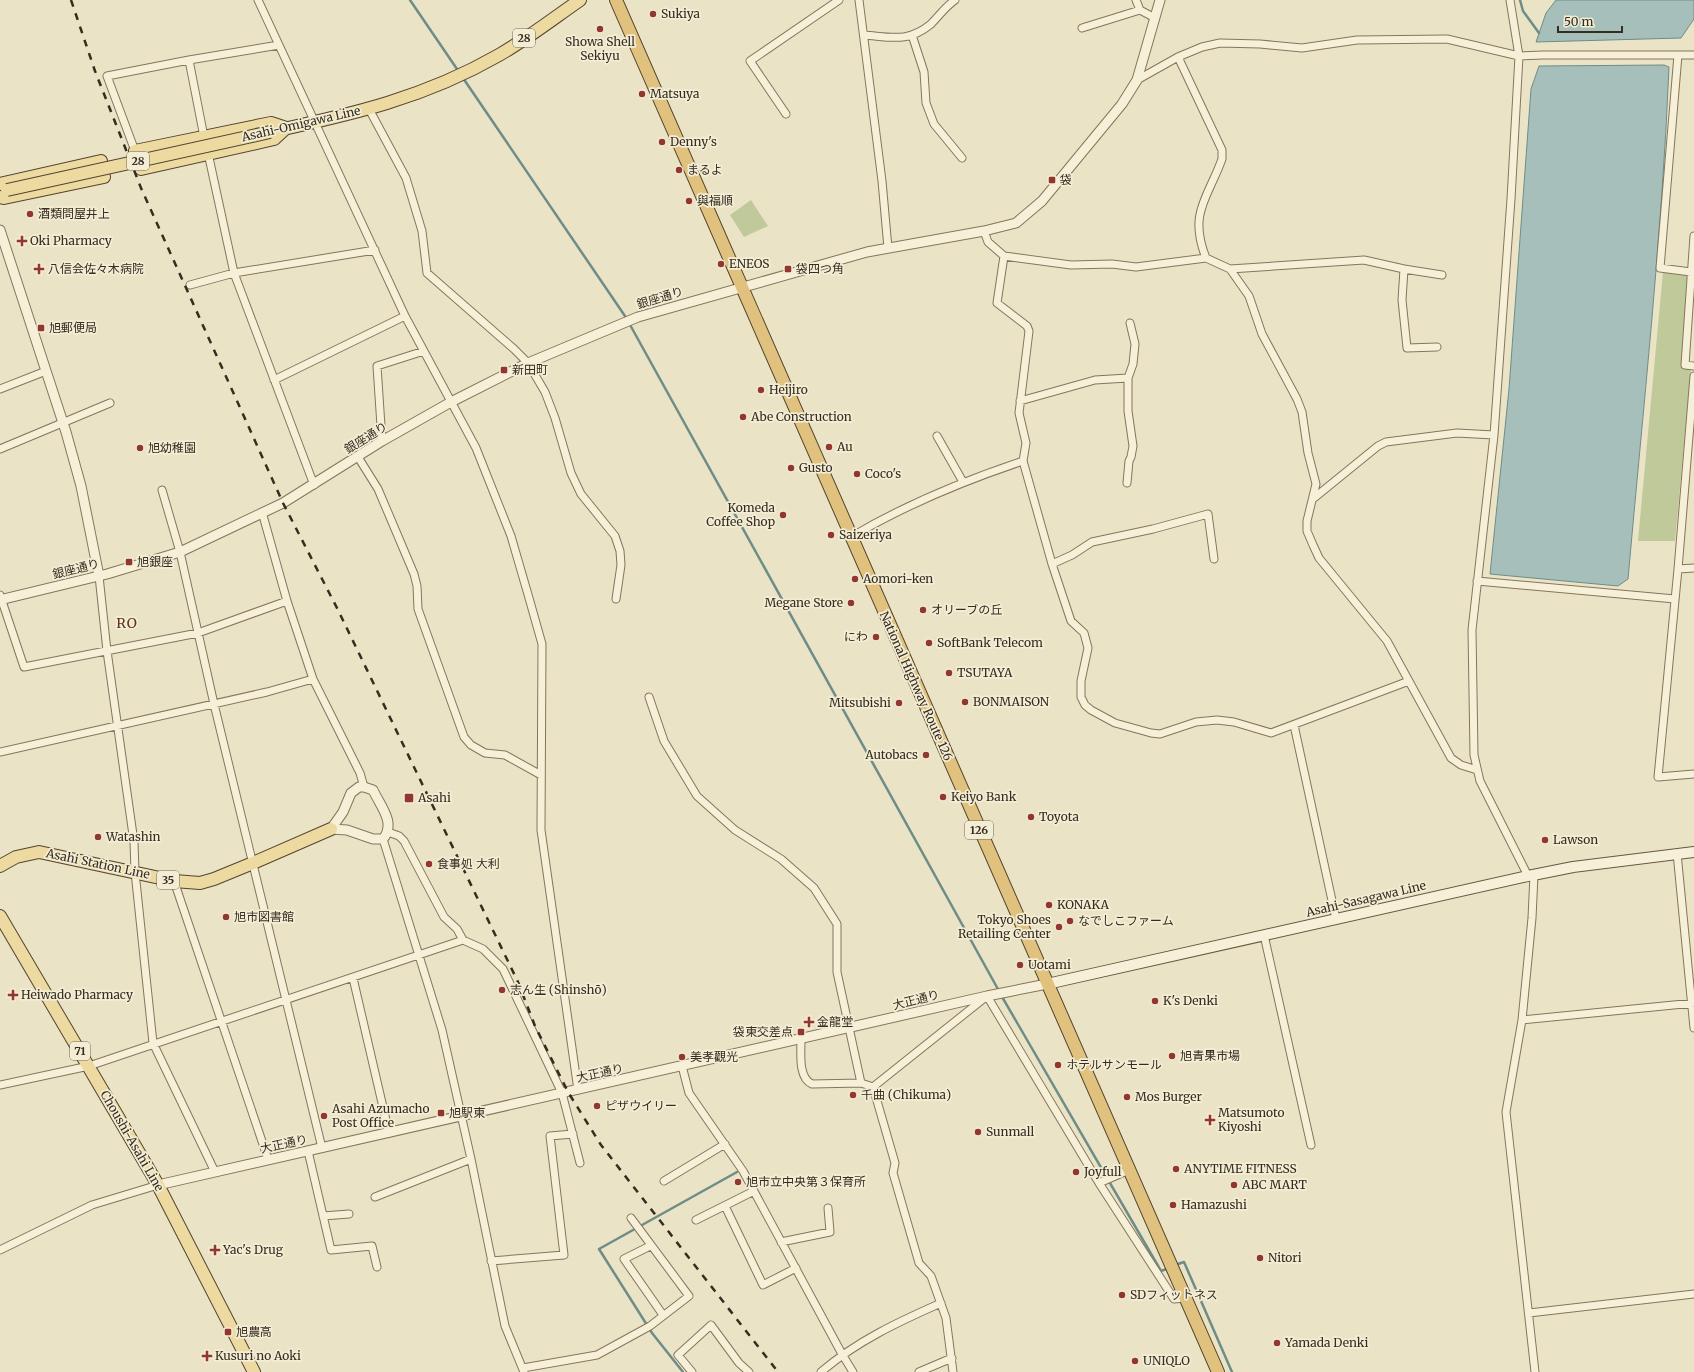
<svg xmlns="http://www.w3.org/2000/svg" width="1694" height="1372" font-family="Merriweather,'Noto Sans JP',serif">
	<rect width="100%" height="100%" fill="#ebe3c5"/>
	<!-- green -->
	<path fill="#c0c99a" d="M751,200l17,26 -24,11 -14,-22z
		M1663,272l24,3 -5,92 9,2 -16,172h-37z"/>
	<!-- water -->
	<path fill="#a7bfba" stroke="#6e8d88" d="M1556,0h138v19l-13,19 -145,4 10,-29z
		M1664,65l5,2c-7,171 -26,342 -41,512l-10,7 -128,-12 19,-185 22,-300 8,-23z"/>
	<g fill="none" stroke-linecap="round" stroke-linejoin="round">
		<!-- stream -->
		<path stroke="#6e8d88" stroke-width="2.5" d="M410,0l49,72
			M1520,0l3,11 16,22
			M463,78l164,241
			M629,323l370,668
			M1001,995l160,276 8,-3
			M1175,1265l9,-3 48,110
			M683,1372l-31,-39 -53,-84 138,-77"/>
		<!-- minor casing -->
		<g stroke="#85755c" stroke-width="9">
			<path id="minor" d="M258,0l147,316 71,132 35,88 18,62 13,46 -1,186 37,260
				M859,0l23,181 6,67
				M1136,0l4,10 15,8
				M1510,0l9,56 -8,143 -17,236 -22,195 2,125 6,26 48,95
				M1082,28l58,-18
				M864,35c27,2 44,8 67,-11 8,-8 14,-17 24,-24
				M912,35l12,37 2,31 8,21 28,34
				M1678,55l-18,213 31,4
				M1178,57l44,93v9c-14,39 -34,54 -16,99
				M189,60l15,77
				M1137,80l41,-23 24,-10 18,-4 40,1 42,4 55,-8 90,-1 72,17 24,-1h151
				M369,109l37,69 16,53 5,42 87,76 14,14 17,29 10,26 16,55 10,21 34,42 5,15 1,14 -5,34
				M786,114l-36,-53 89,-61
				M135,151l-28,-75 82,-16 90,-15
				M208,153l26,120 80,212
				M984,231l4,11 16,14 67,9 41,-1 24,3 70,-9 24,11 134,-9 40,9
				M1694,236l-9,129 9,1
				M1004,256l-7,47 30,23 2,5 -10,82 7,30 -3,18 29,103 19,57 13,12 4,15 -7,33v16l4,8 6,5 24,13 36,10 9,1 36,-12 21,-2 17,2 37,11 138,-52
				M1230,269l19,27 13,38 35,65 5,13 6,41 8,31 -9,37v10l6,14 6,13 68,83 64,117 10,7 16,5
				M190,285l44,-12 141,-23
				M1437,347l-30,1 -5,-48 2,-31 38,6
				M1694,376l-16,193 -20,208 36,-3
				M274,380l131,-64
				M0,389l46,-18
				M1020,401l75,-21 33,-2
				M937,436l26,46
				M382,441l-5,-75 47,-15
				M0,449l110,-46
				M358,457l20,32 36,85 3,12 1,23 46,128 7,8 14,8 20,2 36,20
				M1127,483l2,-22 2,-4 2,-11 -5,-35v-33l5,-14 2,-20 -5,-21
				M162,490l18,62 34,152 108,444
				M1314,498l64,-52 8,-4 71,-9 37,2
				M262,512l25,89 26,78 47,94 4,14
				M851,537c54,-32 112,-56 172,-76
				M1052,564l20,-9 20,-13 61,-13 55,-15 6,45
				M1678,569l16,-1
				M99,576l8,75 27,191 1,30 18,171 62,129
				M1477,581l198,18
				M0,595l24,72 174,-34 89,-32
				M649,697l15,44 33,55 38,34 46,29 33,29 23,36v48l24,111
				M1294,725l42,194
				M0,752l267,-60 46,-13
				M388,832l11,4 5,5 40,76 13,12 6,11
				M383,839l59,191 29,129 34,167 19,46
				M1677,853l17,175
				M1534,875l-2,43 -10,102 -16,92 29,260
				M174,881l94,278
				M1264,935l47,210
				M353,978l36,155
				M1522,1020l172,-17
				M801,1039c0,14 -3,39 11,45l49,-1 12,4 114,-91 112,187 75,116 11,-1
				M682,1066l7,27 54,78 99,183 11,18
				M0,1085l89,-19 374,-126 20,9 20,20 59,124 18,70
				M873,1087l22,76 -2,10 26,90 12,13 15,42 7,54
				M308,1151l23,99 41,-4 5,21
				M664,1181l61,-37
				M1099,1183l30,-13
				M375,1197l96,-38
				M725,1206l38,79 33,-17
				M323,1216l26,-2
				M696,1220l58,-29
				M781,1242l49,-10 -2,-24
				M650,1246l-26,13 39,56
				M0,1250l92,-45 66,-20
				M491,1261l73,-6 -14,-119 23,-2
				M1529,1313l165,-19
				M523,1368l74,-13 53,-29 39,-30 -58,-78
				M692,1372l-14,-17 33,-30 28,38 10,9
				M821,1372c36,-31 77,-50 120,-69
				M919,1372l33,-14"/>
		</g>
		<!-- tertiary casing -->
		<g stroke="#85755c" stroke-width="11">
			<path id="tertiary" d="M0,230l66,202 15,54 18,90
				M0,600l107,-26 73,-22 103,-49 99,-62 69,-39 77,-39 110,-46 229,-65 117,-21 32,-8 26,-22 80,-97 15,-24 23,-80
				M359,787h5l9,3c8,17 23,33 10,49h-10l-26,-9 -16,-1 12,-17 8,-19z
				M158,1185l829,-189 60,-12"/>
		</g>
		<!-- secondary casing -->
		<g stroke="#675740" stroke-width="12">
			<path id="secondary" d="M1047,984l481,-108 45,-9 121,-15"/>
		</g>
		<!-- primary casing -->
		<g stroke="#534430" stroke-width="14">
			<path id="primary" d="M271,123l15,5 -12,11 -133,30 -6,-18z
				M270,132c83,-18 154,-34 229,-77 28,-16 55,-37 81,-55
				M0,184l101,-23 3,16 -100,21 -4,-1
				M0,866l16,-9 23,-5 135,29 26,2 14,-4 39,-16 78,-34
				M0,916l158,269 96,187"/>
		</g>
		<!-- trunk casing -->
		<g stroke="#534430" stroke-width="14">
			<path id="trunk" d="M616,0l602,1372"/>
		</g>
		<!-- minor -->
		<use href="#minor" stroke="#f7f0d8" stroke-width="7"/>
		<!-- tertiary -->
		<use href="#tertiary" stroke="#f7f0d8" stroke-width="9"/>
		<!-- secondary -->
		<use href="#secondary" stroke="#f7f0d8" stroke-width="10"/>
		<!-- primary -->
		<use href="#primary" stroke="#ecdaa0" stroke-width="12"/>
		<!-- trunk -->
		<use href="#trunk" stroke="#e0c27e" stroke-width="12"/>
		<!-- rail -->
		<path stroke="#362c1f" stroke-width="2.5" stroke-dasharray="7 7" stroke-linecap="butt" d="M71,0l24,71 46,117 142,315 55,107 180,372 17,44 33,66 33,53 177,227"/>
		<!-- primary-bridge casing -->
		<g stroke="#534430" stroke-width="14" stroke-linecap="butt">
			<path id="primary-bridge" d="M7,190l263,-58"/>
		</g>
		<!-- primary-bridge -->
		<use href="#primary-bridge" stroke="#ecdaa0" stroke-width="12"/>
	</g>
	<!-- markers -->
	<g fill="#913730" stroke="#f3edd5" stroke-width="1.5">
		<circle cx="653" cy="14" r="4"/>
		<circle cx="600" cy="29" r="4"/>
		<circle cx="642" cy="94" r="4"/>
		<circle cx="662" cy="142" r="4"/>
		<circle cx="679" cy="170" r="4"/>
		<rect x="1048" y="176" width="8" height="8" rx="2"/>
		<circle cx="689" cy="201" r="4"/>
		<circle cx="30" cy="214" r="4"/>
		<path d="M20 235h4v4h4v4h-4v4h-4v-4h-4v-4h4z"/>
		<circle cx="721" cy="264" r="4"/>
		<path d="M37 263h4v4h4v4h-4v4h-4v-4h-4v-4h4z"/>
		<rect x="784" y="265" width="8" height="8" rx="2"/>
		<rect x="37" y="324" width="8" height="8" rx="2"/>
		<rect x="500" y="366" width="8" height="8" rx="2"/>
		<circle cx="761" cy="390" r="4"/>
		<circle cx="743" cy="417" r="4"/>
		<circle cx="829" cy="447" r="4"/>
		<circle cx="140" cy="448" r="4"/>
		<circle cx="791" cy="468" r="4"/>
		<circle cx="857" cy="474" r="4"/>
		<circle cx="783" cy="515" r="4"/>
		<circle cx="831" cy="535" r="4"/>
		<rect x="125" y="558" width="8" height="8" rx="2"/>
		<circle cx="855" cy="579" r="4"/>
		<circle cx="851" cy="603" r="4"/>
		<circle cx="923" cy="610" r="4"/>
		<circle cx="876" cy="637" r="4"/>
		<circle cx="929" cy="643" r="4"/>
		<circle cx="949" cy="673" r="4"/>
		<circle cx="965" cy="702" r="4"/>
		<circle cx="899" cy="703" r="4"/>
		<circle cx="926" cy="755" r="4"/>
		<circle cx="943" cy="797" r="4"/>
		<rect x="404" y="793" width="10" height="10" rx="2"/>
		<circle cx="1031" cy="817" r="4"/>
		<circle cx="98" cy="837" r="4"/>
		<circle cx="1545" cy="840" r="4"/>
		<circle cx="429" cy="864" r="4"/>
		<circle cx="1049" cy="905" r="4"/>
		<circle cx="226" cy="917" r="4"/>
		<circle cx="1070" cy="921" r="4"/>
		<circle cx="1059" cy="927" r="4"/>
		<circle cx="1020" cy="965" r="4"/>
		<circle cx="502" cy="990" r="4"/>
		<path d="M11 989h4v4h4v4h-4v4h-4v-4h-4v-4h4z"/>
		<circle cx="1155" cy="1001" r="4"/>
		<path d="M807 1016h4v4h4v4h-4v4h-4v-4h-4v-4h4z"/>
		<rect x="797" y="1028" width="8" height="8" rx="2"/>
		<circle cx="1172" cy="1056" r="4"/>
		<circle cx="682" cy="1057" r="4"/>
		<circle cx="1058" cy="1065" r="4"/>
		<circle cx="853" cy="1095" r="4"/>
		<circle cx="1127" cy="1097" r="4"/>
		<circle cx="597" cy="1106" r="4"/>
		<rect x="437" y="1109" width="8" height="8" rx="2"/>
		<circle cx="324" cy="1116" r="4"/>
		<path d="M1208 1114h4v4h4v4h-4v4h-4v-4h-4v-4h4z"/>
		<circle cx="978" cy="1132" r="4"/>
		<circle cx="1176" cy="1169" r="4"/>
		<circle cx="1076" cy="1172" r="4"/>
		<circle cx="738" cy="1182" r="4"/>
		<circle cx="1234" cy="1185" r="4"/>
		<circle cx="1173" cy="1205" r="4"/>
		<path d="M213 1244h4v4h4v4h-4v4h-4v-4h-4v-4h4z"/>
		<circle cx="1260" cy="1258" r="4"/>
		<circle cx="1122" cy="1295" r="4"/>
		<rect x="224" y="1328" width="8" height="8" rx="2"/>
		<circle cx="1277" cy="1343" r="4"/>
		<path d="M205 1350h4v4h4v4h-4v4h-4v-4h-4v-4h4z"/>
		<circle cx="1135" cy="1361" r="4"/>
	</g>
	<g text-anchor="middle" stroke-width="3.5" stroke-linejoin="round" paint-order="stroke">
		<!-- shield labels -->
		<g fill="#f3edd5" stroke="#6f6656" stroke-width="1">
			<rect x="513" y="29" width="22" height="18" rx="3"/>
			<rect x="127" y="152" width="22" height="18" rx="3"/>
			<rect x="965" y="821" width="28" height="18" rx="3"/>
			<rect x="157" y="871" width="22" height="18" rx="3"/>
			<rect x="70" y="1042" width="20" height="18" rx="3"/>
		</g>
		<g font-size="11" font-weight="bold" fill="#362c1f">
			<text x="524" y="42">28</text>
			<text x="138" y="165">28</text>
			<text x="979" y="834">126</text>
			<text x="168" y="884">35</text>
			<text x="80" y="1055">71</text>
		</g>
		<!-- poi labels -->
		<g font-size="12" fill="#362c1f" stroke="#f3edd5" text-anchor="start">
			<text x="661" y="18">Sukiya</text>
			<text x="600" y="46" text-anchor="middle">Showa Shell<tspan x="600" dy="14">Sekiyu</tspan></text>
			<text x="650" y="98">Matsuya</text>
			<text x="670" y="146">Denny's</text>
			<text x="687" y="174">まるよ</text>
			<text x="1060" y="184">袋</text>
			<text x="697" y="205">與福順</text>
			<text x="38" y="218">酒類問屋井上</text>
			<text x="30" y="245">Oki Pharmacy</text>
			<text x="729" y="268">ENEOS</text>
			<text x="48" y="273">八信会佐々木病院</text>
			<text x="796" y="273">袋四つ角</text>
			<text x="49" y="332">旭郵便局</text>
			<text x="512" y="374">新田町</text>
			<text x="769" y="394">Heijiro</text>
			<text x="751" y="421">Abe Construction</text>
			<text x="837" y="451">Au</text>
			<text x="148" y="452">旭幼稚園</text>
			<text x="799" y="472">Gusto</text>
			<text x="865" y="478">Coco's</text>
			<text x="775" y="512" text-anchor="end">Komeda<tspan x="775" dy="14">Coffee Shop</tspan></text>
			<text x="839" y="539">Saizeriya</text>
			<text x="137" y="566">旭銀座</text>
			<text x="863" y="583">Aomori-ken</text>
			<text x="843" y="607" text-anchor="end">Megane Store</text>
			<text x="931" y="614">オリーブの丘</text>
			<text x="868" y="641" text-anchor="end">にわ</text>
			<text x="937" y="647">SoftBank Telecom</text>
			<text x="957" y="677">TSUTAYA</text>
			<text x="973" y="706">BONMAISON</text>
			<text x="891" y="707" text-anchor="end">Mitsubishi</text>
			<text x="918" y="759" text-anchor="end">Autobacs</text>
			<text x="951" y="801">Keiyo Bank</text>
			<text x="418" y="802">Asahi</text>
			<text x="1039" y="821">Toyota</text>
			<text x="106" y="841">Watashin</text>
			<text x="1553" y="844">Lawson</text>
			<text x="437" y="868">食事処 大利</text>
			<text x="1057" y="909">KONAKA</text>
			<text x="234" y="921">旭市図書館</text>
			<text x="1051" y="924" text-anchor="end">Tokyo Shoes<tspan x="1051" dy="14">Retailing Center</tspan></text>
			<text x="1078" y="925">なでしこファーム</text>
			<text x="1028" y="969">Uotami</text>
			<text x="510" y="994">志ん生 (Shinshō)</text>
			<text x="21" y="999">Heiwado Pharmacy</text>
			<text x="1163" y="1005">K's Denki</text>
			<text x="817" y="1026">金龍堂</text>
			<text x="793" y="1036" text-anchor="end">袋東交差点</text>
			<text x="1180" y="1060">旭青果市場</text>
			<text x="690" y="1061">美孝觀光</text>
			<text x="1066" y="1069">ホテルサンモール</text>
			<text x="861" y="1099">千曲 (Chikuma)</text>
			<text x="1135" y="1101">Mos Burger</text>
			<text x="605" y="1110">ピザウイリー</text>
			<text x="332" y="1113">Asahi Azumacho<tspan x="332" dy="14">Post Office</tspan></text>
			<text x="449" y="1117">旭駅東</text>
			<text x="1218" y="1117">Matsumoto<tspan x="1218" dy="14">Kiyoshi</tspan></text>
			<text x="986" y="1136">Sunmall</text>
			<text x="1184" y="1173">ANYTIME FITNESS</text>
			<text x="1084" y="1176">Joyfull</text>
			<text x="746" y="1186">旭市立中央第３保育所</text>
			<text x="1242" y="1189">ABC MART</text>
			<text x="1181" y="1209">Hamazushi</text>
			<text x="223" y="1254">Yac's Drug</text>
			<text x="1268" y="1262">Nitori</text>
			<text x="1130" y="1299">SDフィットネス</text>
			<text x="236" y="1336">旭農高</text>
			<text x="1285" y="1347">Yamada Denki</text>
			<text x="215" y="1360">Kusuri no Aoki</text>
			<text x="1143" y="1365">UNIQLO</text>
		</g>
		<!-- street labels -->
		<g font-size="12" fill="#362c1f" stroke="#f3edd5">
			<text transform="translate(301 124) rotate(-13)" y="4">Asahi-Omigawa Line</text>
			<text transform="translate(660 298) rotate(-17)" y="4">銀座通り</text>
			<text transform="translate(366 438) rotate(-32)" y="4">銀座通り</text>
			<text transform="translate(76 569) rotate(-14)" y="4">銀座通り</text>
			<text transform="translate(916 686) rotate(66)" y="4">National Highway Route 126</text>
			<text transform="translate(98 864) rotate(12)" y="4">Asahi Station Line</text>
			<text transform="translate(1366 899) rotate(-13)" y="4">Asahi-Sasagawa Line</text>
			<text transform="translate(916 1000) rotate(-14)" y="4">大正通り</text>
			<text transform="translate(600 1073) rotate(-12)" y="4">大正通り</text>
			<text transform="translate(132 1141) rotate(60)" y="4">Choushi-Asahi Line</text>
			<text transform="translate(284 1144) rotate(-12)" y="4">大正通り</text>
		</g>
		<!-- quarter labels -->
		<g font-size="14" letter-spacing="1" fill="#603421" stroke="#f3edd5">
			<text x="127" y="628">RO</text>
		</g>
	</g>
	<!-- scale -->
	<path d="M1558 26v6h64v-6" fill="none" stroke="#362c1f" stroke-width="2"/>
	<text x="1564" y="26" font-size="12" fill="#362c1f" stroke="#f3edd5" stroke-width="3" paint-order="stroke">50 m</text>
</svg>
